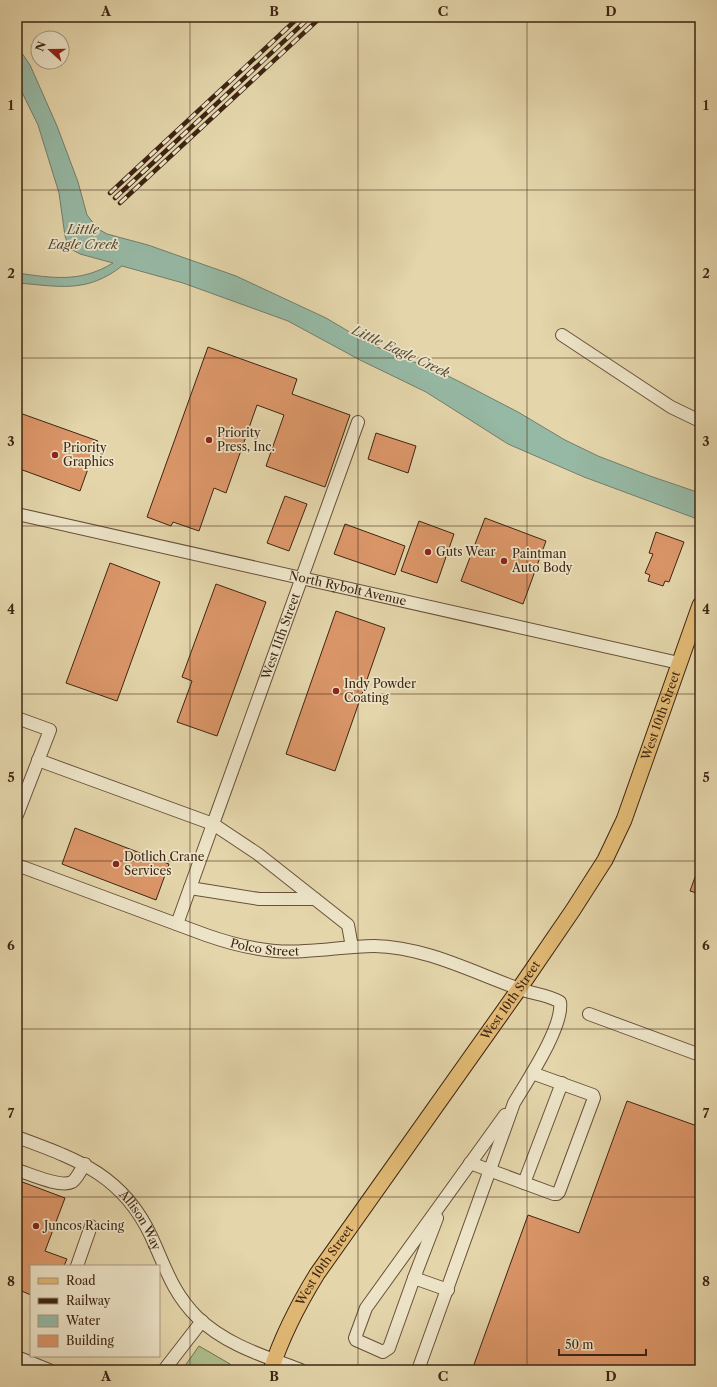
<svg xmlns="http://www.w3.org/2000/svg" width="717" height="1387" font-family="'Libre Caslon Text',serif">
	<rect width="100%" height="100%" fill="#e4d5aa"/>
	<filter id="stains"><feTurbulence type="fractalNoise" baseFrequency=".005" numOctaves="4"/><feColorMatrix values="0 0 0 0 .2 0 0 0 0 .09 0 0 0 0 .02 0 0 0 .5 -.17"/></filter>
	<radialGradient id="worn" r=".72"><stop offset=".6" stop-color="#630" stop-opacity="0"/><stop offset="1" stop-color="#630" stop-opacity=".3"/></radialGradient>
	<!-- green -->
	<path fill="#aebe8d" stroke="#767250" d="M199,1346l31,18 5,6h-53z"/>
	<!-- water -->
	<path fill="#96b9a5" stroke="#737e6b" d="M17,46l13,19 27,61 21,56 9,33 11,14 9,5 41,11 88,31 90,42 39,23 25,12 46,17 26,13 56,29 47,28 33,16 52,20 50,17v27l-116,-43 -76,-33 -82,-52 -66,-32 -72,-39 -105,-38 -61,-17c-36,28 -63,20 -105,17v-10c36,5 63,10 96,-10l-33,-9 -11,-6 -4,-12 -6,-43 -21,-68 -21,-43z"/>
	<!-- building -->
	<path fill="#db9668" stroke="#3e2513" d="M208,347l89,32 -5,15 58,21 -25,72 -59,-21 18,-51 -27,-10 -31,88 -12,-5 -15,43 -26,-9 -2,4 -24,-9z
		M17,412l81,29 -18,50 -63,-23z
		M376,433l40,13 -8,27 -40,-14z
		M285,496l22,8 -18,47 -22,-8z
		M485,518l61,23 -23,63 -62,-23z
		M419,521l35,13 -17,49 -36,-12z
		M345,524l60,22 -10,29 -61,-21z
		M656,532l28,10 -15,40 -4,-1 -2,5 -15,-5 2,-6 -5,-2 8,-19 -4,-1z
		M110,563l50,19 -43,119 -51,-18z
		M216,584l50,18 -49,134 -40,-14 15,-41 -10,-4z
		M336,611l49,17 -50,143 -49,-17z
		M75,828l94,36 -13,36 -94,-36z
		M700,863v31l-10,-3z
		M627,1101l73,26v243h-228l56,-155 51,18z
		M17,1180l48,18 -20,53 22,8 -3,7h-33v29l-14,-6z"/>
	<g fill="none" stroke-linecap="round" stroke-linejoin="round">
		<!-- minor casing -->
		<g stroke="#685139" stroke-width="14">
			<g id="minor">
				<path d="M562,335l109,72 29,14"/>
				<path id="s1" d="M17,514l662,149"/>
				<path d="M17,718l33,12 -33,85"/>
				<path id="s2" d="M38,760l175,64 145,-402"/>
				<path id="s3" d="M17,865l189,70c31,11 65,19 99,16 23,-1 46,-5 69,-5 51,1 96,25 143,42 14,6 30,6 43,14 4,24 -33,79 -46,101l-96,267"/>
				<path d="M190,888l69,11h56"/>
				<path d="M177,924l36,-100 45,30 90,71 4,22"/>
				<path d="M589,1014l111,41"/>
				<path id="s4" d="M17,1137c59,22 105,37 134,99 14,30 21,56 46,81 29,28 67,39 104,53"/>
				<path d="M470,1163l84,31h3l2,-2 35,-94 -1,-3 -61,-22"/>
				<path d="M17,1170c13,4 43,18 55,12 5,-3 9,-13 13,-18"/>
				<path d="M524,1183l38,-100"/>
				<path d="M77,1266l14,-40"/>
				<path d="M414,1278l23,-60"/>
				<path d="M448,1290l-34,-12 -25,70 -6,4 -27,-12 -1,-2 11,-30 139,-193"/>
				<path d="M17,1357l32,13"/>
				<path d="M164,1370l38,-49"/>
			</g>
		</g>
		<!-- major casing -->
		<g stroke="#3e2513" stroke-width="17">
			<g id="major">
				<path id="s5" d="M271,1370c11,-34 27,-65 46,-96l202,-285 54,-79 32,-50 19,-40 76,-215"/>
			</g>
		</g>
		<!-- minor -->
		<use href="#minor" stroke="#ede4c8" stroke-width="12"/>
		<!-- major -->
		<use href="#major" stroke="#e2ba75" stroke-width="15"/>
		<!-- rail casing -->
		<g stroke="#3e2513" stroke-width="4.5">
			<path id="rail" d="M110,193l189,-176
				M115,198l195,-181
				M120,203l201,-186"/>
		</g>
		<!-- rail -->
		<use href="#rail" stroke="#ede4c8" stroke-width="3" stroke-dasharray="9" stroke-linecap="butt"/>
	</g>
	<!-- grid -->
	<path fill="none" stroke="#3e2513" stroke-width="1" stroke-opacity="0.55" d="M190,17v1353M358,17v1353M527,17v1353M17,190h683M17,358h683M17,526h683M17,694h683M17,861h683M17,1029h683M17,1197h683"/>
	<!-- markers -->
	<g fill="#8f2418" stroke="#ede4c8" stroke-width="1.5">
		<circle cx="209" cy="440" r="4"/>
		<circle cx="55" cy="455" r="4"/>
		<circle cx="428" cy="552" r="4"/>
		<circle cx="504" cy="561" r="4"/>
		<circle cx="336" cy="691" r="4"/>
		<circle cx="116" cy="864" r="4"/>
		<circle cx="36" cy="1226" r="4"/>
	</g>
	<g text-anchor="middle" stroke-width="3.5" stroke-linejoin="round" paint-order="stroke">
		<!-- poi labels -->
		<g font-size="12" fill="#3e2513" stroke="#ede4c8" text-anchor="start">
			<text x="217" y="437">Priority<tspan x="217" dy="14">Press, Inc.</tspan></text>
			<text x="63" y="452">Priority<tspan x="63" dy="14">Graphics</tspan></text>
			<text x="436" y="556">Guts Wear</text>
			<text x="512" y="558">Paintman<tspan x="512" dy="14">Auto Body</tspan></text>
			<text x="344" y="688">Indy Powder<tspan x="344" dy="14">Coating</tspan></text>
			<text x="124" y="861">Dotlich Crane<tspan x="124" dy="14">Services</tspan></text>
			<text x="44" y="1230">Juncos Racing</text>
		</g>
		<!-- street labels -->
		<g font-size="12" fill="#3e2513" stroke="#ede4c8">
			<text dy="4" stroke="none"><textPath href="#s1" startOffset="339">North Rybolt Avenue</textPath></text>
			<text dy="4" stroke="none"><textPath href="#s2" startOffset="386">West 11th Street</textPath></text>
			<text dy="4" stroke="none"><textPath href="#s5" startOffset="766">West 10th Street</textPath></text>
			<text dy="4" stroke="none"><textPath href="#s3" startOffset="262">Polco Street</textPath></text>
			<text dy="4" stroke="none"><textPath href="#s5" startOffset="442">West 10th Street</textPath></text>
			<text dy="4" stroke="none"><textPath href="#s4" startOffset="153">Allison Way</textPath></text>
			<text dy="4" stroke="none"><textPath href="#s5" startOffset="118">West 10th Street</textPath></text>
		</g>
		<!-- water labels -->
		<g font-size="13" font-style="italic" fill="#544a38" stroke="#ede4c8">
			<text x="83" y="234">Little<tspan x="83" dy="15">Eagle Creek</tspan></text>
			<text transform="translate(401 351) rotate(25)" y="5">Little Eagle Creek</text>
		</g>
	</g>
	<!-- margin -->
	<rect width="717" height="1387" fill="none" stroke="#e4d5aa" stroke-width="44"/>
	<!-- legend -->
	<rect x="30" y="1265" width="130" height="92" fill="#ede4c8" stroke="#a79880"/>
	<rect x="38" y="1278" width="20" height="6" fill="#e2ba75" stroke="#a79880"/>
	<text x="66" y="1285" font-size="12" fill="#3e2513">Road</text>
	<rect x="38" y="1298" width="20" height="6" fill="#3e2513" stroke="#a79880"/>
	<text x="66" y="1305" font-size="12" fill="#3e2513">Railway</text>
	<rect x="38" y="1315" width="20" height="12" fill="#96b9a5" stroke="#a79880"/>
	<text x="66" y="1325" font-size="12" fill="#3e2513">Water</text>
	<rect x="38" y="1335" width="20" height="12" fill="#db9668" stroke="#a79880"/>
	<text x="66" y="1345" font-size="12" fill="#3e2513">Building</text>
	<!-- north arrow -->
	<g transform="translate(50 50) rotate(291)"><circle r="19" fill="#ede4c8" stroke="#a79880"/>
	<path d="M0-3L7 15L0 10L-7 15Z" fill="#8f2418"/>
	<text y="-6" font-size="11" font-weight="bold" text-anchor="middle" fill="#3e2513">N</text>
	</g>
	<!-- scale -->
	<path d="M559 1349v6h87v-6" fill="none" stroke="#3e2513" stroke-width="2"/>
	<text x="565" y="1349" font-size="12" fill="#3e2513" stroke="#ede4c8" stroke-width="3" paint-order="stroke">50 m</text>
	<rect x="22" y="22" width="673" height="1343" fill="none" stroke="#3e2513" stroke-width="1.5"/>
	<g font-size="13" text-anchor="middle" font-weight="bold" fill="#3e2513">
		<text x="106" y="16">A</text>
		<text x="274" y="16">B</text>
		<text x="443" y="16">C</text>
		<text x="611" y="16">D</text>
		<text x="11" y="110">1</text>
		<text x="706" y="110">1</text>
		<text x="11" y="278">2</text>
		<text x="706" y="278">2</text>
		<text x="11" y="446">3</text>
		<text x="706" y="446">3</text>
		<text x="11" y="614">4</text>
		<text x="706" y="614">4</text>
		<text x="11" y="782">5</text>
		<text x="706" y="782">5</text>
		<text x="11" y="950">6</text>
		<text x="706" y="950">6</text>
		<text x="11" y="1118">7</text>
		<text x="706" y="1118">7</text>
		<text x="11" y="1286">8</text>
		<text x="706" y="1286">8</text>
		<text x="106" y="1381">A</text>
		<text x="274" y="1381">B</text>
		<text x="443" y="1381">C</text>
		<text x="611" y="1381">D</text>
	</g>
	<rect width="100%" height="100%" filter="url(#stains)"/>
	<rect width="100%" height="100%" fill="url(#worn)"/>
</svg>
